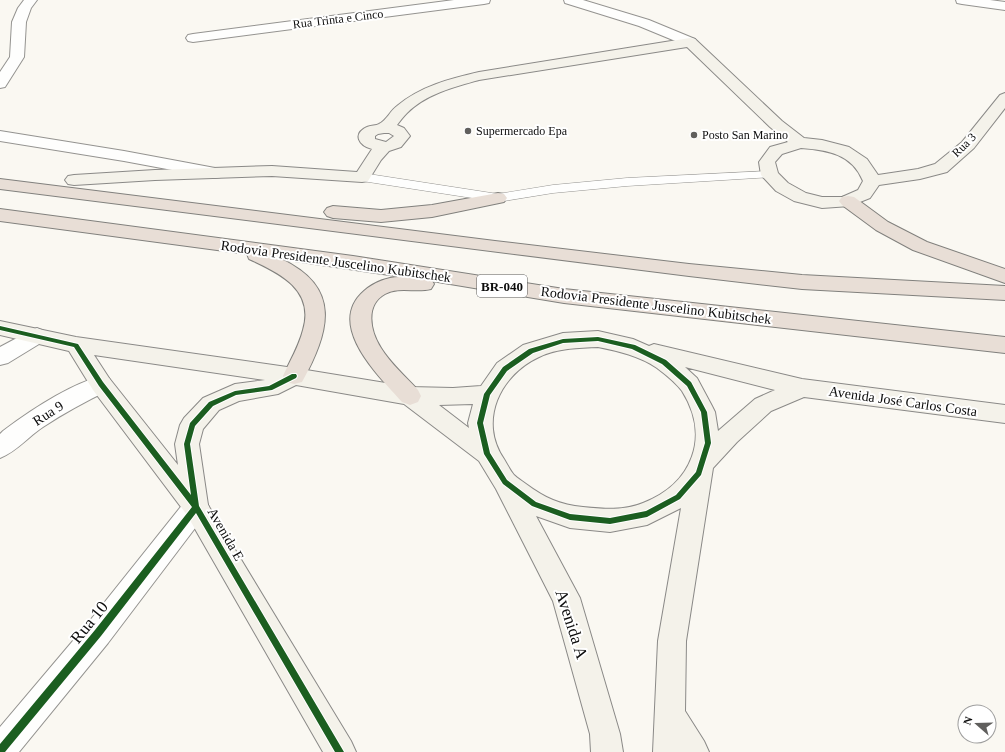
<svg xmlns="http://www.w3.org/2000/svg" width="1005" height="752" font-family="'Times New Roman',serif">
	<rect width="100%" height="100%" fill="#faf8f2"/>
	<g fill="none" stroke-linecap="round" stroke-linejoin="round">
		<!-- lane casing -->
		<g stroke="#949390" stroke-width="1">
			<path id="lane" d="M769,171l4,2 2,2 -2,2 -146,9 -74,7 -55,9 -136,-21 -4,-2 -2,-2 2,-2 4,-2 136,21 55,-9 74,-7z"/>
		</g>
		<!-- street casing -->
		<g stroke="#949390" stroke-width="2">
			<path id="street" d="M24,0h13l-6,8 -5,14 -2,35 -19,30 -5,1v-16l10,-15 2,-35 6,-14z
				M454,0h36l-1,3 -5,1 -291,38 -5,-1 -2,-3 2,-3 5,-1z
				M564,0h19l66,20 46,19 2,3 -2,3 -5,1 -5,-1 -46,-19 -74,-23z
				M956,0h34l15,2v8l-43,-6 -5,-1z
				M0,131l124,20 91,17 6,1 3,4 -3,4 -6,1 -91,-17 -124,-20z
				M37,328l7,3 4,5 -4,5 -36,22 -8,2v-18l30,-16z
				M101,376l8,2 3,6 -3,6c-23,11 -45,23 -66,37 -14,9 -27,25 -43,31v-24l3,-3c28,-21 64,-45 98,-55z
				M196,496l9,3 4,8 -4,8 -97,128 -89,109h-19v-25l88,-104 99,-124z"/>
		</g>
		<!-- secondary casing -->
		<g stroke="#8a8987" stroke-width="2">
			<path id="secondary" d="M690,38l5,1 87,82 22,17 18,2 27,7 18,12 11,16 40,-6 17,-5 27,-22 38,-47 5,-2v15l-31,40 -27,24 -27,7 -41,6 -9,13 -20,8 -28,2 -28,-7 -18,-10 -15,-16 -2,-13 11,-15 18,-5 -18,-15 -83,-80 -208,33c-25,7 -53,14 -72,33 -4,4 -7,8 -10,12l7,3 6,8 -9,11 -12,4 -8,9 -13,21 -6,1 -90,-6 -117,4 -81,5 -6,-1 -3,-4 3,-4 6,-1 81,-5 117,-4 85,6 15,-23c-13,-3 -20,-15 -5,-22 4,-2 9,-1 12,-3 8,-4 11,-13 18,-18 24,-20 52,-27 82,-34zM384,133h5l5,3 -8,6 -11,-3v-3l3,-2zM801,148c27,2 51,6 62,33l-5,9 -16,7h-20l-16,-4 -18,-10 -10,-10 -3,-11 7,-8z
				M0,321l76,16 218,31 116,19 43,1 28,-2 16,-23 26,-18 40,-12 35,-2 35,8 16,7 5,-2 148,35 203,26v18l-201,-26 -33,14 -34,31 -24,26 -27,173 -1,70 19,30 5,11h-56l5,-111 23,-133 -34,17 -37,7 -40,-4 -34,-12 44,82 40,136 3,18h-32l-1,-18 -37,-133 -57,-112 -17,-28 -75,-57 -108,-19 -18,9 -39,7 -20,9 -16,19 -4,15 9,61 143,236 5,11h-33l-136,-237 -94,-125 -24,-39 -69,-16zM598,347c20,4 42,9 59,21 8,6 19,15 25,23 29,46 10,93 -39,112 -19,8 -40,6 -60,4 -23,-2 -38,-9 -57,-23 -4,-3 -9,-6 -12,-9 -4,-5 -7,-11 -10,-16 -26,-38 -4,-84 35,-102 18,-9 39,-9 59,-10zM94,355l171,25 -30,4 -32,14 -19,20 -4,7 -5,19 3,21 -69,-87zM685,367l90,23 -20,9 -37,32 -3,-19 -3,-6 -15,-28zM473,404l-5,19 1,5 -30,-23z"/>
		</g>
		<!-- highway casing -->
		<g stroke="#81807d" stroke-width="2">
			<path id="highway" d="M0,179l495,62 194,23 113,11 203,11v14l-203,-11 -113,-13 -689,-87z
				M498,193l6,1 3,4 -3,4 -72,15 -51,5 -48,-4 -6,-2 -3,-4 3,-4 6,-2 48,4 51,-5z
				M848,196l6,1 34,25 39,20 78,27v14l-92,-33 -37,-20 -34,-25 -3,-4 3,-4z
				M0,209l353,47 211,33 441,48v16l-441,-50 -132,-22 2,3 -3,5c-15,4 -32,-3 -46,5 -20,11 -15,37 -4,54 9,15 25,29 37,42l3,6 -3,6 -8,3 -8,-3c-23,-26 -77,-77 -38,-111 10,-9 25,-15 39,-14l-122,-18c62,29 48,73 21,123l-8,2 -8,-2 -3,-6c7,-15 16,-30 20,-46 12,-40 -23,-57 -54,-71l-2,-5 -247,-33z"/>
		</g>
		<!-- lane -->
		<use href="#lane" fill="#fefefd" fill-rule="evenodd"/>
		<!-- street -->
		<use href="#street" fill="#fefefd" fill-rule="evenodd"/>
		<!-- secondary -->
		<use href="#secondary" fill="#f4f2ea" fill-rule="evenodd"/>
		<!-- highway -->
		<use href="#highway" fill="#e8ded6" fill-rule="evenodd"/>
		<!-- cycleway casing -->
		<g stroke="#fff" stroke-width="2">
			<path id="cycleway" d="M0,326l78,18 25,38 88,113 -7,-51 6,-21 19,-21 26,-11 34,-5 23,-12h4l1,2 -1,2 -24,12 -36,5 -23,11 -18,20 -5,18 9,62 145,246h-9l-139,-239 -95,123 -96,116h-5v-8l95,-114 97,-123 -93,-121 -25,-39 -74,-17z
				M598,337l37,8 31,15 25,22 16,30 4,31 -10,32 -21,24 -33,18 -37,7 -40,-4 -38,-14 -29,-22 -19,-30 -7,-31 7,-29 19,-27 26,-18 34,-10zM598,341l34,8 30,15 25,22 14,26 4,31 -9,29 -20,23 -30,16 -36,7 -40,-4 -34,-12 -29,-22 -17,-27 -7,-30 7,-28 17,-24 26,-18 30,-10z"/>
		</g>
		<!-- cycleway -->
		<use href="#cycleway" fill="#1b5e20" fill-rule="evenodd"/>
	</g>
	<!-- markers -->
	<g fill="#605f5d" stroke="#fff" stroke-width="1.5">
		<circle cx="468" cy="131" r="4"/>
		<circle cx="694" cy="135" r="4"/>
	</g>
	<g text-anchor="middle" stroke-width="4" stroke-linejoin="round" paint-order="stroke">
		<!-- far-street labels -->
		<g font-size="12" fill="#0d0d0d" stroke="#fff">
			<text transform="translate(338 19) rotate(-7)" y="4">Rua Trinta e Cinco</text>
			<text transform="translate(964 145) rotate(-45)" y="4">Rua 3</text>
		</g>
		<!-- far-poi labels -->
		<g font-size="12" fill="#0d0d0d" stroke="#fff" text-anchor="start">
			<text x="476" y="135">Supermercado Epa</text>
			<text x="702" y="139">Posto San Marino</text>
		</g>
		<!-- shield labels -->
		<rect fill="#fff" stroke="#565656" stroke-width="1" x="477" y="275" width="50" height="22" rx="3"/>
		<g font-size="13" font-weight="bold" fill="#0d0d0d">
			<text x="502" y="291">BR-040</text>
		</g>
		<!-- street labels -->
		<g font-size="14" fill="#0d0d0d" stroke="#fff">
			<text transform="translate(336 261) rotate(8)" y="5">Rodovia Presidente Juscelino Kubitschek</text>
			<text transform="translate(656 305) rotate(7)" y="5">Rodovia Presidente Juscelino Kubitschek</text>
			<text transform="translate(903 401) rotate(8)" y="5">Avenida José Carlos Costa</text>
			<text transform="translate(48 413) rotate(-33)" y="5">Rua 9</text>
			<text transform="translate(226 534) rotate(60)" y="5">Avenida E</text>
		</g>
		<!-- near-street labels -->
		<g font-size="17" fill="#0d0d0d" stroke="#fff">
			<text transform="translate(89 622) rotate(-51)" y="6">Rua 10</text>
			<text transform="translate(572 624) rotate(72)" y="6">Avenida A</text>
		</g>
	</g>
	<!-- north arrow -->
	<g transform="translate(977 724) rotate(290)"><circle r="19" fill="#ffffff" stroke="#9e9e9e"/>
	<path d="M0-3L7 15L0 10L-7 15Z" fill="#605f5d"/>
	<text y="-6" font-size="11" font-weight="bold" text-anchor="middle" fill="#0d0d0d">N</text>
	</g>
</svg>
